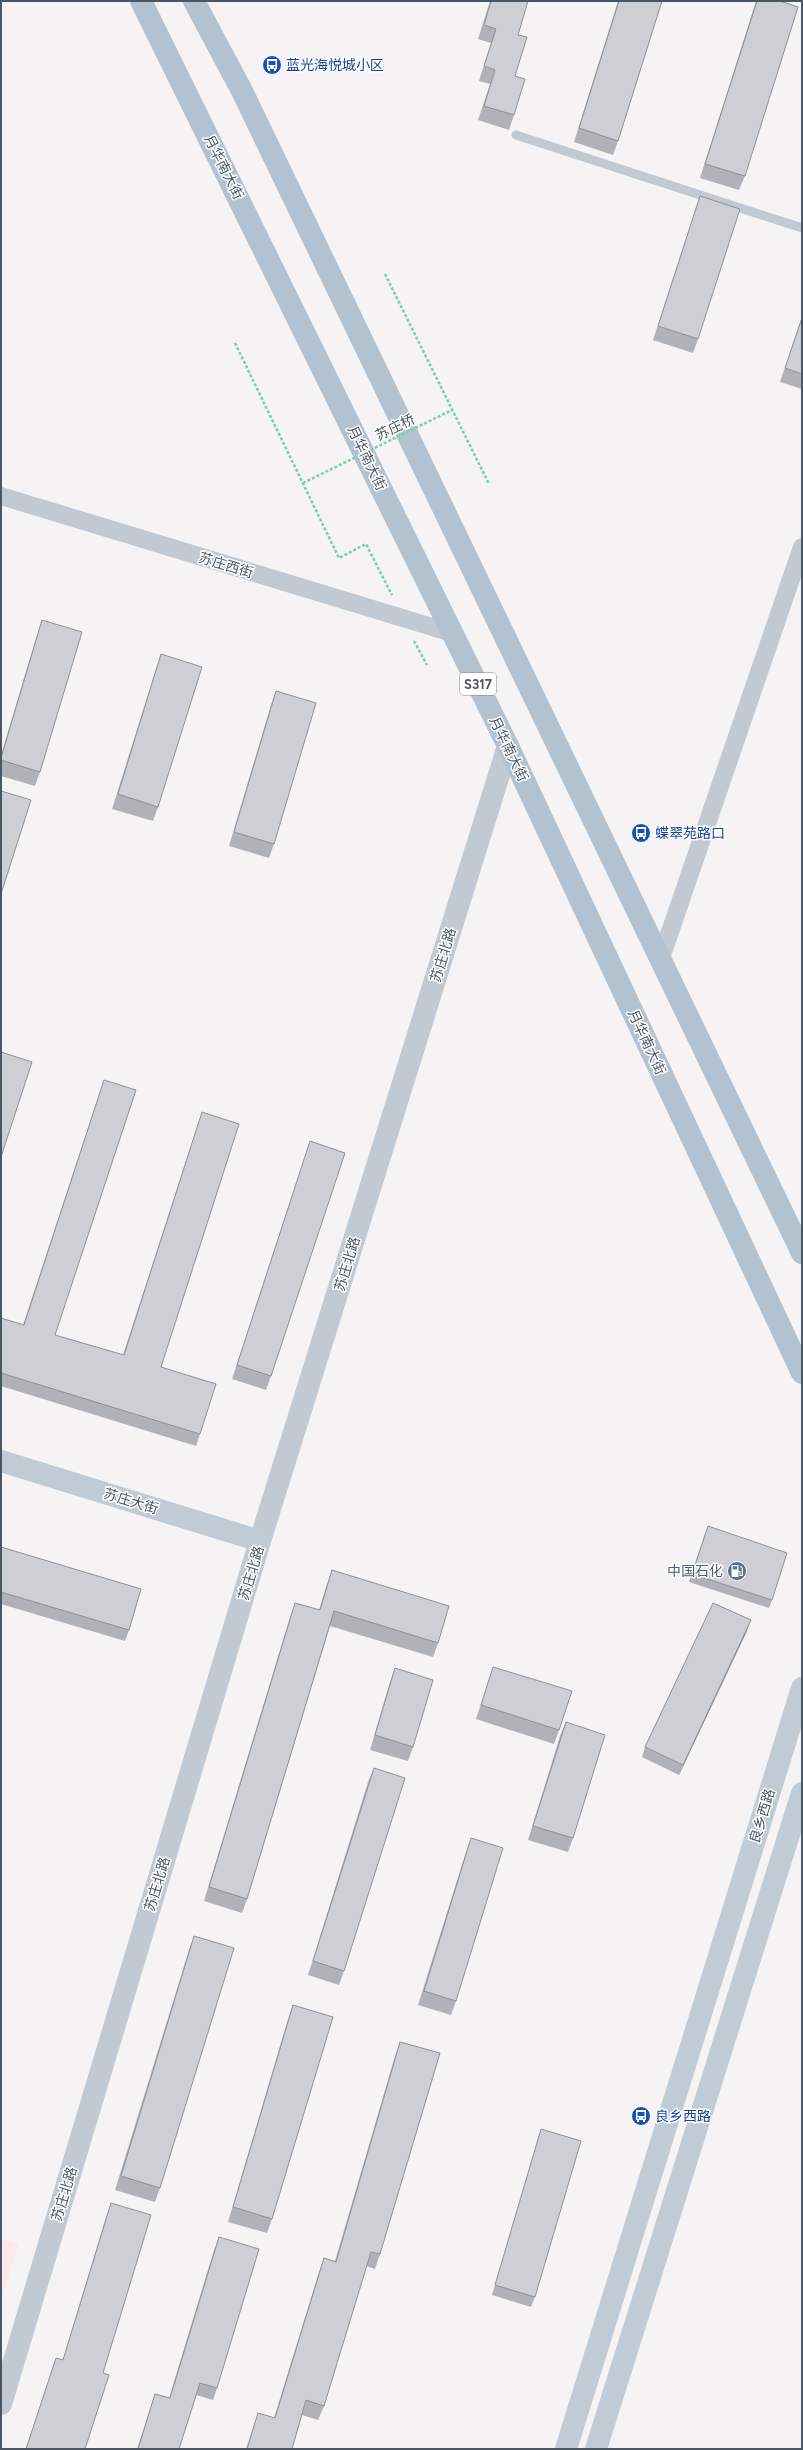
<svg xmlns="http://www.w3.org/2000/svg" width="803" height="2450" font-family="Figtree,'Noto Sans SC',sans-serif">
	<rect width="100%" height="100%" fill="#f5f3f3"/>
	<!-- medical -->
	<path fill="#fce8e6" d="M1,2239l17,5 -17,56z"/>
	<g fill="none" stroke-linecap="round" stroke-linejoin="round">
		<!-- path -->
		<path stroke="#7ad0a6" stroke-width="2.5" stroke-dasharray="3 2" stroke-linecap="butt" d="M385,274l104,210
			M235,343l104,215 27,-14 26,51
			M414,641l13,24"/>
		<!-- service -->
		<path stroke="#c1cad2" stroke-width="9" d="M516,135l286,93"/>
		<!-- minor -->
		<path stroke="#c1cad2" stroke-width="18" d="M1,496l451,137
			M661,958l141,-411"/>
		<!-- tertiary -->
		<path stroke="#c1cad2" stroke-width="22" d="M1,2404l259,-863 248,-795"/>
		<!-- secondary -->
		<path stroke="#c1cbd6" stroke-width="22" d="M1,1461l259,80
			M566,2449l236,-761
			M596,2449l206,-656"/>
		<!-- primary -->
		<path stroke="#b3c2d1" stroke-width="22" d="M141,1l367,745 294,627
			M194,1l48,90 560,1162"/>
		<!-- path-bridge -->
		<path stroke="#7ad0a6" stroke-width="2.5" stroke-dasharray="3 2" stroke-linecap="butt" d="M303,483l149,-73"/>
	</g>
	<!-- wall -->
	<path fill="#b0b2b7" d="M490,1h38l-10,34 -3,41 -1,39 -5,15 -31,-10 12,-36 -11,-3 12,-38 -13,-4z
		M618,1h44l-44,140 -5,14 -39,-13z
		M756,1h24l-35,175 -6,14 -39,-12z
		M700,196l-2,143 -5,14 -40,-13z
		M802,316v73l-22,-7z
		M42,620l-2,152 -5,14 -34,-10v-21l36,-120z
		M161,654l-3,153 -5,14 -41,-12 44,-140z
		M276,691l-2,153 -5,14 -40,-12 42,-141z
		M104,1080l-49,255 68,20 79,-243 -41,255 39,67 -4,12 -195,-60v-68l22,7z
		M310,1141l-39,235 -5,14 -34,-11z
		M705,1534l67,66 -3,8 -80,-26z
		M1,1547l128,83 -4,11 -124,-37z
		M332,1570l106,73 -5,14 -103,-31 -83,273 -5,14 -38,-12 86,-284 5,-14 24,7 8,-26z
		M747,1631l-68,144 -37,-18 3,-10z
		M493,1667l66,63 -5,14 -78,-25z
		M395,1668l18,79 -5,14 -38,-11 20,-68z
		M566,1722l7,116 -5,14 -40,-12 32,-104z
		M374,1768l-30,203 -5,14 -31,-10 60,-193z
		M471,1838l-15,163 -5,14 -33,-10 48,-153z
		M194,1936l-34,252 -5,14 -40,-12 74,-240z
		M293,2005l-21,214 -5,14 -39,-11 60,-203z
		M400,2042l-20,212 -5,15 -9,-3 -42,140 -6,14 -16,-5 -10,34h-46l12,-36 16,5 45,-146 5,-14 11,3 60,-205z
		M541,2129l-6,168 -4,10 -39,-12 46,-156z
		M111,2203l-8,170 -18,76h-59l30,-91 7,2 43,-143z
		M219,2237l-2,151 -4,12 -17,-5 -17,54h-42l18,-55 14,4 45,-148z"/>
	<!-- shaded-wall -->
	<path fill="#909195" d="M751,1620l-4,11 -68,144 4,-10z"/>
	<!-- building -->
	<path fill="#cdcfd5" stroke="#909195" d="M491,1h37l-10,34 9,2 -12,39 10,3 -11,36 -30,-9 11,-36 -11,-4 12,-37 -12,-4z
		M619,1h43l-44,140 -39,-13z
		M757,1h23l18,6 -53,169 -40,-12z
		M700,196l40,13 -42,130 -40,-13z
		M802,318v56l-17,-6z
		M42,620l40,12 -42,140 -39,-12v-2z
		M161,654l41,13 -44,140 -40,-13z
		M276,691l40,12 -42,141 -40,-12z
		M1,791l30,9 -30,94z
		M1,1052l31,10 -31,95z
		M104,1080l32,10 -81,245 69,20 78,-243 37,12 -78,243 55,17 -16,50 -199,-61v-55l23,7z
		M310,1141l35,12 -74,223 -34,-11z
		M708,1526l79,27 -15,47 -80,-26z
		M1,1547l140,42 -12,41 -128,-38z
		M332,1570l117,36 -11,37 -104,-32 -87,288 -38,-12 86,-284 25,7z
		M713,1603l38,17 -68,145 -38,-18z
		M493,1667l79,24 -13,39 -78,-25z
		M395,1668l38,12 -20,67 -38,-12z
		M566,1722l39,13 -32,103 -40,-12z
		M374,1768l31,10 -61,193 -31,-10z
		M471,1838l32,10 -47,153 -32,-10z
		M194,1936l40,12 -74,240 -39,-12z
		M293,2005l40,12 -61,202 -39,-12z
		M400,2042l40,11 -60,201 -9,-2 -47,154 -18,-6 -14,49h-45l11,-36 17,5 49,-160 12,4z
		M541,2129l40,12 -46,156 -40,-12z
		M111,2203l40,12 -48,158 6,2 -24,74h-59l30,-91 7,2z
		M219,2237l40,12 -42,139 -17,-5 -21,66h-41l17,-55 15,4z"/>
	<!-- icons -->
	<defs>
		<g id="bus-disc" transform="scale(1)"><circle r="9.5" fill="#1a4fb4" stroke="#fff"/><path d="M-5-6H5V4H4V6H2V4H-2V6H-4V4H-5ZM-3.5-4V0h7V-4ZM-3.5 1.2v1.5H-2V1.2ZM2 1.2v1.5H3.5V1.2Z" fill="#fff"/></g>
		<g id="fuel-disc" transform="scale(1)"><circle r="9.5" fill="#5c6f8a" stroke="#fff"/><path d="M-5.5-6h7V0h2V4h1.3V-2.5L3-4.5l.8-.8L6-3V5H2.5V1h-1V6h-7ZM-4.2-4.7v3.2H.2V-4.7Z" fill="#fff"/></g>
	</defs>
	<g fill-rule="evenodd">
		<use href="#bus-disc" x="272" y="65"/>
		<use href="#bus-disc" x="641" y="833"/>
		<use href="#fuel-disc" x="737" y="1571"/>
		<use href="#bus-disc" x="641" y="2116"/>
	</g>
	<g text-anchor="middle" stroke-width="3" stroke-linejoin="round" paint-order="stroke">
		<!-- shield labels -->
		<rect fill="#fff" stroke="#808990" stroke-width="1" x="460" y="673" width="36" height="22" rx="3"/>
		<g font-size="13" font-weight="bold" fill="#4a5661">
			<text x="478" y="689">S317</text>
		</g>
		<!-- transit labels -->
		<g font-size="14" fill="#164399" stroke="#fff" text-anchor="start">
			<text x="286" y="70">蓝光海悦城小区</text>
			<text x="655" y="838">蝶翠苑路口</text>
			<text x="655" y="2121">良乡西路</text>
		</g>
		<!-- street labels -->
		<g font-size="14" fill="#4a5661" stroke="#fff">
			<text transform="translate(224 167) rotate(63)" y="5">月华南大街</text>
			<text transform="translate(395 427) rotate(-26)" y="5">苏庄桥</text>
			<text transform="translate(367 458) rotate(64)" y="5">月华南大街</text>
			<text transform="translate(226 565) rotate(17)" y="5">苏庄西街</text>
			<text transform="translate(509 749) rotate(64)" y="5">月华南大街</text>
			<text transform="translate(443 955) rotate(-73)" y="5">苏庄北路</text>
			<text transform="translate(647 1042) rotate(65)" y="5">月华南大街</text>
			<text transform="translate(347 1264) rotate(-73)" y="5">苏庄北路</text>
			<text transform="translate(131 1501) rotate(17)" y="5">苏庄大街</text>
			<text transform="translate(251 1573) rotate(-73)" y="5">苏庄北路</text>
			<text transform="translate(762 1816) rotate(-73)" y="5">良乡西路</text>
			<text transform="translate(157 1884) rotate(-73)" y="5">苏庄北路</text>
			<text transform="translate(64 2194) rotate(-73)" y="5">苏庄北路</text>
		</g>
		<!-- service labels -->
		<g font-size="14" fill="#4e5e75" stroke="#fff" text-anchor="end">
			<text x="723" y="1576">中国石化</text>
		</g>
	</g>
	<!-- border -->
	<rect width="803" height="2450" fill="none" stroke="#4a5661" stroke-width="4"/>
</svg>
